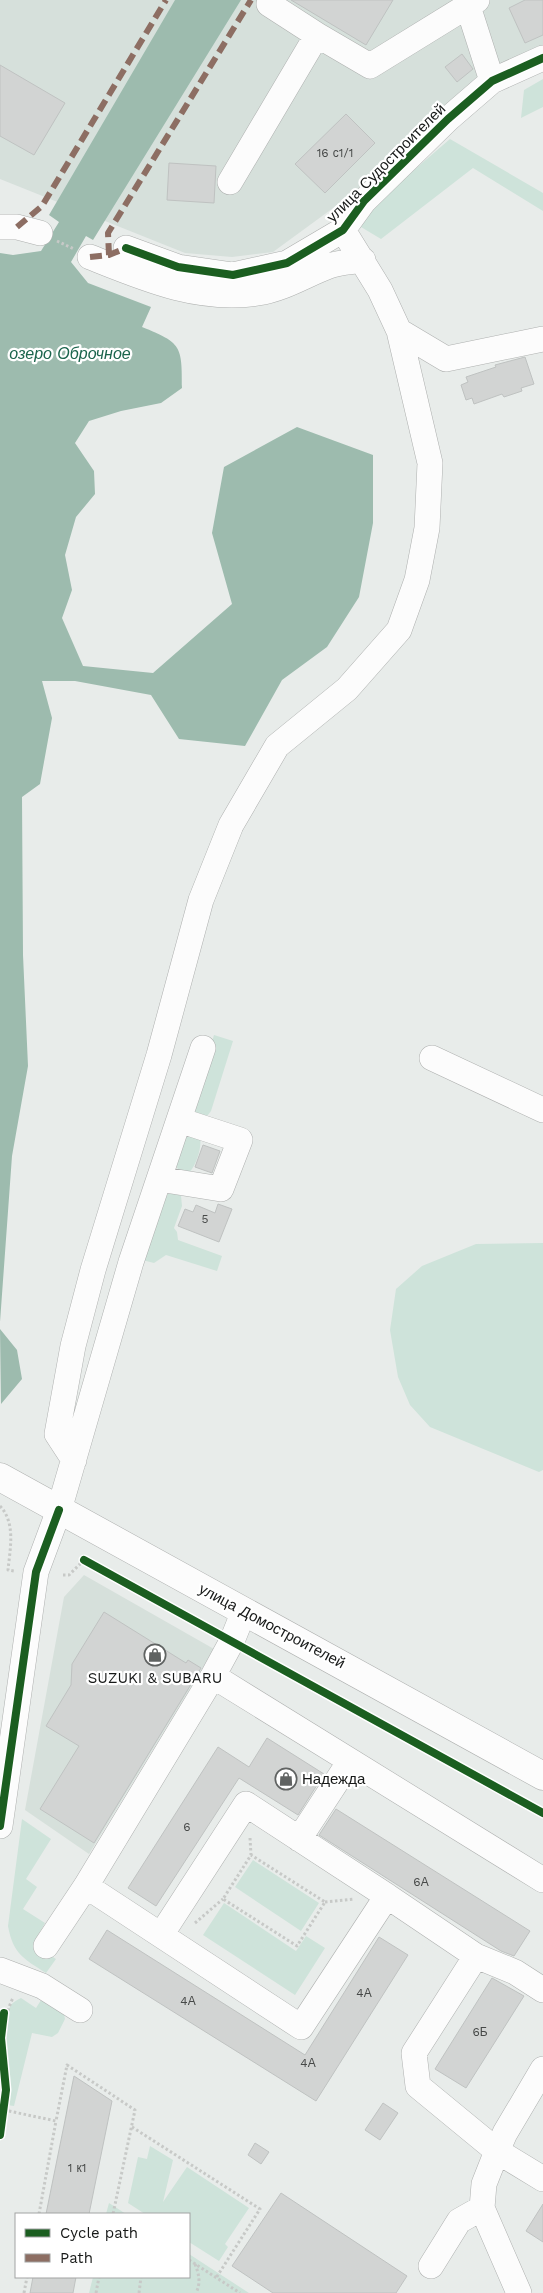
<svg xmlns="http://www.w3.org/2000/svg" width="543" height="2293" font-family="'Work Sans',sans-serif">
	<rect width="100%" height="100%" fill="#e8ecea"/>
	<!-- built -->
	<path fill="#d6e0db" d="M0,0h543v46l-62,28 -126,118 -82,60 -41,5 -47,-4 -185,-74z
		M84,1575l130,74 -125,205 -64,-44 39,-213z"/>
	<!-- green -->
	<path fill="#cee3da" d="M543,79v28l-22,11 3,-28z
		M450,139l93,54v18l-70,-43 -92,71 -20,-12 9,-19z
		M214,1035l19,6 -22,70 -3,4 -6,2 -8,-4 -2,-5z
		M188,1133l12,3c2,12 -3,27 -10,36l-12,-3 -4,-6z
		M174,1193l7,3 1,10 -8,22 3,4 1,8 44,16 -5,15 -51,-16 -12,8 -12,-3 22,-60 4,-6z
		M543,1243v227l-4,2 -109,-45 -20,-22 -12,-28 -8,-47 6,-41 26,-23 54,-22z
		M22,1819l29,20 -25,40 11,8 -14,22 22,14 -12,21 23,15 -10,14c-22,-14 -33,-19 -38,-47z
		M253,1860l66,43 -18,28 -66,-44z
		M224,1903l72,48 10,-15 19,12 -30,47 -92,-60z
		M43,1997l20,13 2,9 -7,14 -6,4 -20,-4 -18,73 -7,-1c3,-25 -7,-82 4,-100 2,-3 6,-5 10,-7l15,10z
		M150,2146l23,14 -10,42 24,-35 62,41 -24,36 3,3 -9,14 -30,-19v-28h-44l-17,-11 10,-46 9,2z
		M109,2203l17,11h-20z
		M189,2254l60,39h-160l4,-16h96z"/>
	<!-- water -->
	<path fill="#9dbbae" d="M175,0h66l-148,240 -7,-4 -15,26 17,21 63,24 -9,20c40,16 40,19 40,61l-21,15 -40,8 -32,10 -14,22 19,28 1,23 -19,23 -11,38 7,35 -10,28 21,48 70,7 79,-69 -20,-71 12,-66 73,-40 76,28v68l-14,74 -32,50 -45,33 -37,66 -66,-7 -28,-44 -76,-14h-33l10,37 -12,66 -18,13 1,158 5,111 -16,90 -12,166v-1069l13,2 28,-4 18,-29 -10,-7z
		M0,1329l17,21 5,29 -21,25z"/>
	<!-- building -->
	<path fill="#d2d4d3" stroke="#bfc2c1" d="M291,0h102l-27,45z
		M525,0h18v35l-18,8 -16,-35z
		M462,54l11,15 -16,13 -12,-15z
		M0,65l65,38 -31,52 -34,-19z
		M346,114l29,29 -50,50 -30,-29z
		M169,163l47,3 -2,37 -47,-3z
		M525,357l9,27 -13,4 1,3 -18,6 -2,-3 -28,10 -2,-6 -6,2 -5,-15 7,-3 -2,-5 30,-10 -1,-2z
		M203,1145l17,6 -8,22 -17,-6z
		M218,1204l14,5 -13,33 -41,-16 7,-17 8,3 3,-7 19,8z
		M104,1612l82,51 2,-3 13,8 -107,175 -54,-34 39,-63 -33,-20 25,-41 1,-21z
		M267,1738l57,36 -26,41 -59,-37 -83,128 -28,-18 90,-141 31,20z
		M336,1809l194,122 -16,25 -13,-5 -182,-116z
		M107,1930l198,125 74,-118 29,18 -92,146 -227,-142z
		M492,1978l32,18 -58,92 -31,-19z
		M74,2076l38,25 -23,113h-43z
		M383,2103l15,10 -18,27 -15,-10z
		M255,2143l14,9 -8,12 -13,-9z
		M281,2193l126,83 -11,17h-123l-41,-27z
		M543,2204v38l-17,-11z
		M33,2277h43l-3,16h-43z"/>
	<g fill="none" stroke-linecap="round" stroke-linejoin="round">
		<!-- minor casing -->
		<g stroke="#aeb0af" stroke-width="26">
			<path id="minor" d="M271,0l-2,4 48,31
				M466,0l26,81
				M230,182l87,-147 53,31 107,-66
				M0,227h17l23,6
				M126,248l52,19 55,8 54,-12 56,-33 21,-29 84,-82 44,-38 51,-23
				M90,257c55,22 108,45 168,36 26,-4 47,-18 71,-27 11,-4 23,-4 34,-6
				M399,331l47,28 97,-20
				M432,1058l111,52
				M159,1179l62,10 19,-49 -61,-20
				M74,1460l-17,-26 16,-88 20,-76 66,-215 42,-155 30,-75 46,-79 70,-57 52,-59 18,-50 10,-52 3,-65 -31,-132 -19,-41 -37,-60
				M213,1676l330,204
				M0,1826l36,-254 23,-62 72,-248 72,-214
				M299,1839l51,-78
				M86,1886l215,141 86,-131 -141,-92 -85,131
				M387,1896l89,60 39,16 28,18
				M46,1946l40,-60 127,-210 19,-35 12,-30
				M476,1956l-62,97 4,33 79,65 -13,33 -2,24 37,85
				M0,1970l42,16 38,24
				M543,2069l-38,64 -8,18 46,28
				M431,2266l28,-45 23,-13"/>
		</g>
		<!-- major casing -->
		<g stroke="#aeb0af" stroke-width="29">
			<path id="major" d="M0,1477l543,299"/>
		</g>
		<!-- path -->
		<path stroke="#c7c9c7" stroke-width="3" stroke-dasharray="2.5 2.5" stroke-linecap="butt" d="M57,241l17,8
			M0,1506c16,17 10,43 8,64l6,1
			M63,1575h6l15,-15
			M250,1838l1,17 -28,44 74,47 28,-44 -74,-47
			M325,1902l29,-3
			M195,1923l28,-24
			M4,2110l52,11 11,-56 68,45 -22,104
			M132,2127l128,82 -44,69
			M0,2135c2,-15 7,-31 6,-46 0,-29 -6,-67 7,-91
			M39,2214l17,-93
			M189,2260l51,33
			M195,2264c4,10 6,19 1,29
			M24,2293l3,-16
			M96,2293l3,-16
			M139,2293l2,-16"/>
		<!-- minor -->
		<use href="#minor" stroke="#fcfcfc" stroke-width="25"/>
		<!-- major -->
		<use href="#major" stroke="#fcfcfc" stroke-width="28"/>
		<!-- quiet -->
		<path stroke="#8d6e63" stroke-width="6" stroke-dasharray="12 6" stroke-linecap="butt" d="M17,227l25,-21 124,-206
			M109,255l-1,-22 143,-233
			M90,257l19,-2 17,-7"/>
		<!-- cycleway casing -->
		<g stroke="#fff" stroke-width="11">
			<path id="cycleway" d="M126,248l52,19 55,8 54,-12 56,-33 21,-29 84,-82 44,-38 51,-23
				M84,1560l459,253
				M0,1826l36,-254 23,-62
				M0,2135l6,-45 -5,-52 3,-25"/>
		</g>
		<!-- cycleway -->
		<use href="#cycleway" stroke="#1b5e20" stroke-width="8"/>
	</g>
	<!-- icons -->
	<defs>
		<g id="shop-ring" transform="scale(1.125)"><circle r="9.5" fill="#fff" stroke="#606362" stroke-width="1.5"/><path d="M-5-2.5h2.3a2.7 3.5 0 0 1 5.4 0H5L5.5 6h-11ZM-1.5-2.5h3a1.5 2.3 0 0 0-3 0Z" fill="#606362"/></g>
	</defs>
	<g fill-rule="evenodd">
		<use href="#shop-ring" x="155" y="1655"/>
		<use href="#shop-ring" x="286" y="1779"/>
	</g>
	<g text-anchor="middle" stroke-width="4.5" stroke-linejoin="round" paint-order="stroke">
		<!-- number labels -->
		<g font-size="12" fill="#474948">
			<text x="335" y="157">16 с1/1</text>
			<text x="205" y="1223">5</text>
			<text x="187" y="1831">6</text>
			<text x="421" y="1886">6А</text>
			<text x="364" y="1997">4А</text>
			<text x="188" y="2005">4А</text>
			<text x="480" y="2036">6Б</text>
			<text x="308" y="2067">4А</text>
			<text x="77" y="2172">1 к1</text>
		</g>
		<!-- street labels -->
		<g font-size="15" fill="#171918" stroke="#fff">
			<text transform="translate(386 163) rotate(-45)" y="5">улица Судостроителей</text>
			<text transform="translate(272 1626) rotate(28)" y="5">улица Домостроителей</text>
		</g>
		<!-- poi labels -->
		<g font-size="15" fill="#171918" stroke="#fff">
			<text x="155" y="1683">SUZUKI &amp; SUBARU</text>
			<text x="302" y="1784" text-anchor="start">Надежда</text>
		</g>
		<!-- water labels -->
		<g font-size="16" font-style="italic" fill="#1b654d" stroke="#fff">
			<text x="70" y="359">озеро Оброчное</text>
		</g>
	</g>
	<!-- legend -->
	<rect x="15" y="2213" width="175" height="65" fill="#ffffff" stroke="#a2a3a3"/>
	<rect x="25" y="2229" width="25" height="8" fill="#1b5e20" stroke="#a2a3a3"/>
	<text x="60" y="2238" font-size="15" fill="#171918">Cycle path</text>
	<rect x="25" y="2254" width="25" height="8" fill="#8d6e63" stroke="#a2a3a3"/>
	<text x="60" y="2263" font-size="15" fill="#171918">Path</text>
</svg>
